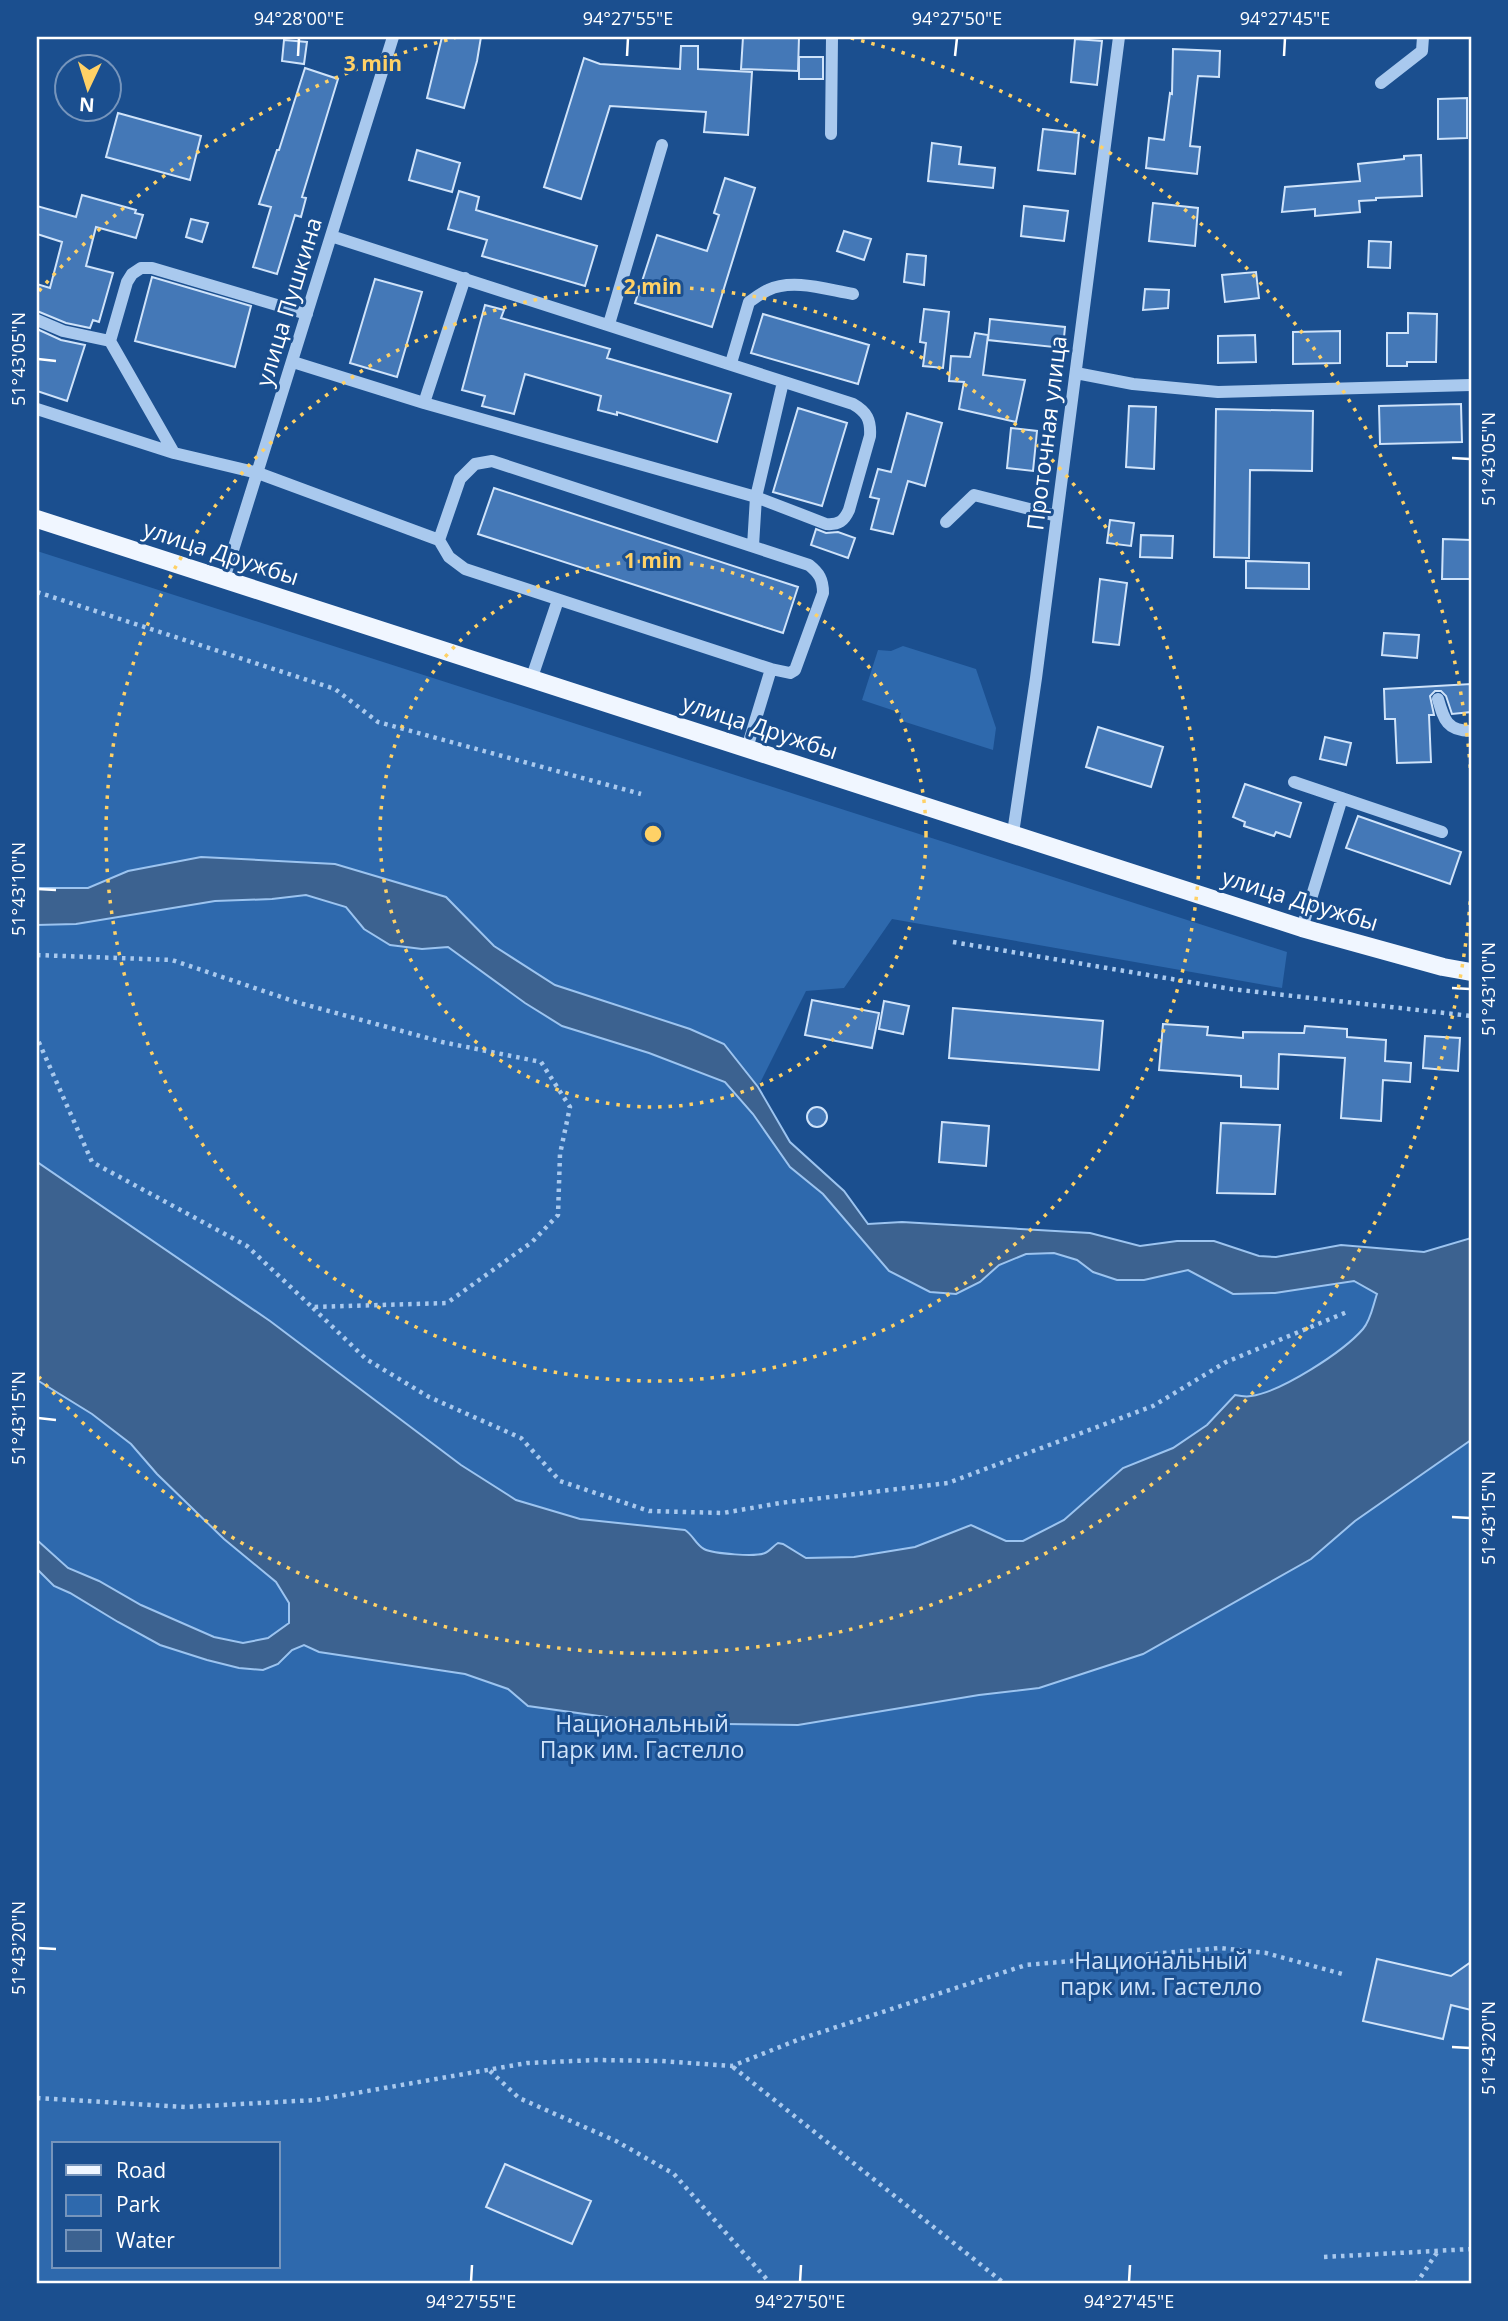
<svg xmlns="http://www.w3.org/2000/svg" width="1508" height="2321" font-family="'Open Sans',sans-serif">
	<rect width="100%" height="100%" fill="#1b4f8f"/>
	<!-- green -->
	<path fill="#2e69ad" fill-rule="evenodd" d="M37,551l1250,401 -5,36 -390,-69 -48,69 -38,3 -48,96 -11,-13 -6,11 118,150 376,31 236,-13v1031h-1434zM54,2144h224v123h-224z
		M903,646l73,23 20,59 -3,22 -94,-30 2,-7 -39,-13 16,-50 13,1z"/>
	<!-- water -->
	<path fill="#3c6290" stroke="#9cc4f0" stroke-width="2" d="M201,857l134,7 111,33 48,49 61,39 135,44 34,15 34,43 32,55 54,49 24,33 34,-2 188,11 50,13 37,-5h37l45,15 17,1 65,-12 83,7 47,-14v202l-116,81 -44,38 -168,95 -104,34 -60,7 -181,30 -149,-2 -121,-17 -20,-17 -43,-15 -146,-22 -15,-7 -12,5 -14,14 -15,6 -24,-2 -32,-8 -47,-15 -42,-23 -48,-29 -16,-7 -17,-17v-29l31,28 31,13 42,24 73,32 29,6 25,-5 21,-15v-20l-13,-21 -52,-43 -67,-65 -26,-30 -39,-30 -55,-34v-218l233,159 191,144 55,35 64,19 105,11c8,5 11,15 19,19 10,5 52,8 61,4 5,-2 8,-7 13,-10l5,1 23,14 48,-1 61,-10 56,-22 35,16h17l41,-21 59,-52 50,-20 34,-23 28,-30c5,1 11,2 16,1 30,-4 92,-44 112,-67 8,-9 10,-24 14,-35l-23,-13 -79,12 -42,1 -45,-24 -44,10h-27l-24,-8 -16,-12 -23,-7 -28,1 -27,11 -19,17 -24,12 -26,-2 -41,-21 -66,-77 -33,-27 -37,-53 -28,-32 -76,-29 -87,-27 -37,-23 -77,-56 -26,2 -32,-4 -26,-16 -18,-22 -40,-12 -34,4 -57,2 -139,23 -39,1v-37h51l40,-17z"/>
	<!-- building -->
	<path fill="#4478b7" stroke="#cfe3fa" stroke-width="2" d="M442,37h39l-4,24 -13,47 -37,-10z
		M743,37h56l-1,34 -57,-2z
		M1075,39l27,2 -5,44 -26,-3z
		M284,40l23,2 -3,22 -22,-3z
		M681,46h17v23l54,3 -4,63 -44,-3 2,-20 -96,-6 -29,93 -37,-12 40,-129 16,6 80,5z
		M1173,49l47,2 -1,26 -21,-1 -8,70 10,1 -3,27 -51,-6 3,-30 15,2 6,-47 2,1z
		M799,57h24v22h-24z
		M305,68l33,11 -36,118 4,1 -5,19 -6,-2 -18,59 -24,-7 18,-60 -12,-3 18,-54h2z
		M1467,98v40l-29,1v-40z
		M118,113l83,23 -11,44 -84,-23z
		M1043,129l36,4 -4,41 -37,-4z
		M932,143l29,4 -2,17 36,4 -2,20 -65,-7z
		M417,150l43,13 -8,29 -43,-12z
		M1421,155l1,41 -46,2v2l-17,1 1,11 -45,4v-7l-33,3 3,-25 75,-6 -2,-17 46,-5v-3z
		M725,178l30,10 -43,139 -77,-24 22,-68 50,16 12,-36 -5,-2z
		M459,191l20,6 -3,13 121,36 -12,40 -103,-30 5,-16 -39,-11z
		M82,195l54,15 -1,3 8,2 -7,23 -40,-11 -10,39 27,7 -14,49 -6,-2 -3,8 -24,-5 -29,-12v-27l13,4 12,-46 -25,-8v-28l39,11z
		M1153,203l45,5 -3,38 -46,-5z
		M1024,206l44,5 -4,30 -43,-5z
		M191,219l17,4 -6,19 -16,-5z
		M844,231l27,8 -7,21 -27,-9z
		M1369,241l22,1 -1,26 -22,-1z
		M907,254l19,2 -2,29 -20,-3z
		M1256,272l3,26 -34,4 -3,-27z
		M152,277l99,29 -16,61 -100,-26z
		M375,279l47,13 -25,85 -47,-14z
		M1145,289l24,1 -1,18 -25,2z
		M485,305l19,5 -3,8 109,31 -3,9 124,36 -14,48 -100,-30v3l-19,-5 3,-14 -76,-22 -11,40 -32,-8 3,-10 -23,-6z
		M924,309l25,3 -6,56 -20,-2 3,-23 -6,-1z
		M1408,313l29,1 -1,48h-29v4h-20v-33h21z
		M763,314l106,31 -11,39 -107,-31z
		M990,319l75,8 -2,21 -75,-8z
		M37,329l24,11 24,5 -18,56 -30,-10z
		M1340,331v32l-47,1v-32z
		M975,333l13,2 -5,40 42,5 -9,42 -57,-13 5,-27 -15,-1 2,-25 19,1z
		M1255,335l1,27 -38,1v-27z
		M1461,404l1,38 -82,2 -1,-38z
		M1129,406l27,1 -2,62 -28,-2z
		M798,408l49,15 -25,83 -49,-14z
		M1216,409l97,2 -1,60 -62,-1 -1,88 -35,-1z
		M907,413l35,10 -17,63 -17,-5 -15,53 -22,-5 8,-30 -9,-2 8,-28 13,3z
		M1011,428l26,3 -4,40 -26,-3z
		M494,488l304,99 -15,46 -305,-99z
		M1110,520l24,3 -3,23 -24,-3z
		M816,529l10,4 12,-1 17,6 -7,20 -37,-13z
		M1141,535l32,1 -1,22 -32,-1z
		M1443,539l28,1v39h-29z
		M1246,561l63,2v26l-63,-1z
		M1100,579l27,4 -8,62 -26,-3z
		M1384,633l35,2 -2,23 -35,-3z
		M1471,684v28l-19,2 -6,-18 -5,-5h-6l-5,5 4,19h-5l2,47 -34,1 -2,-44h-10l-1,-30z
		M1098,727l65,20 -12,40 -65,-20z
		M1325,737l26,6 -5,22 -26,-6z
		M1245,784l56,19 -11,34 -14,-5 -2,4 -30,-10 1,-4 -12,-5z
		M1358,816l103,36 -11,32 -104,-36z
		M812,1000l67,13 -7,35 -67,-13z
		M884,1001l25,5 -6,28 -24,-5z
		M953,1008l150,13 -4,49 -150,-12z
		M1163,1024l45,3 -1,8 36,3v-6l61,1 1,-7 42,3v8l39,3 -1,21 26,2 -1,19 -27,-2 -2,41 -40,-3 4,-60 -66,-4 -1,35 -37,-2v-11l-82,-6z
		M1425,1036l35,2 -2,33 -35,-3z
		M807 1117a10 10 0 1 1 20 0a10 10 0 1 1-20 0Z
		M942,1122l47,4 -3,40 -47,-4z
		M1221,1123l59,2 -5,69 -58,-1z
		M1377,1959l74,17 20,-14v48l-20,-5 -8,34 -80,-18z
		M505,2164l86,37 -19,43 -86,-37z"/>
	<g fill="none" stroke-linecap="round" stroke-linejoin="round">
		<!-- path -->
		<path stroke="#a9c9ee" stroke-width="4.5" stroke-dasharray="3.5 5" stroke-linecap="butt" d="M37,592l298,97 43,33 263,72
			M953,942l278,47 240,27
			M37,955l135,5 124,42 146,40 99,20 29,45 -10,47 -2,61 -26,27 -85,61 -135,4 -65,-61 -155,-84 -55,-124
			M313,1308l53,51 63,38 92,41 39,43 89,30 74,2 57,-10 168,-20 205,-77 73,-44 121,-50
			M733,2067l272,217
			M490,2071l29,27 97,43 58,33 97,110
			M37,2098l148,9 131,-7 211,-37 70,-3 64,1 71,5 68,-27 226,-74 194,-17 46,5 80,22
			M1324,2257l147,-8
			M1416,2284l22,-33"/>
		<!-- minor -->
		<path stroke="#a9c9ee" stroke-width="12" d="M1381,83l41,-32 1,-14
			M831,134l1,-97
			M331,236l522,168c14,8 18,16 17,32l-21,74c-5,11 -10,15 -23,14l-70,-27 -332,-94 41,-125
			M37,320l26,11 47,10 17,-59 5,-8 9,-6h11l155,46
			M609,324l53,-179
			M110,341l64,112
			M293,362l131,41
			M731,363l18,-61c6,-4 12,-9 19,-12 25,-12 60,0 85,4
			M1076,373l57,11 85,8 253,-7
			M37,409l137,44 84,20 181,67
			M492,461l317,104c10,8 14,14 14,28l-28,77 -5,3 -19,-4 -306,-100 -16,-12 -10,-17 21,-61 15,-15z
			M946,522l28,-27 83,21
			M753,546l3,-49 27,-115
			M224,579l169,-542
			M531,680l27,-80
			M1438,699c6,21 9,32 33,32
			M747,748l24,-79
			M1294,782l148,50
			M1013,833l23,-155 83,-641
			M1302,928l40,-130"/>
		<!-- major -->
		<path stroke="#f0f6ff" stroke-width="18" d="M37,519l1265,409 141,39 28,5"/>
	</g>
	<!-- ticks -->
	<path fill="none" stroke="#fff" stroke-width="2.5" d="M298,56l1,-18M627,56l1,-18M955,56l2,-18M1284,56l1,-18M38,359l18,2M1452,458l18,1M38,889l18,1M1452,988l18,1M38,1418l18,2M1452,1517l18,1M38,1948l18,1M1452,2047l18,1M471,2282l1,-17M800,2282l1,-17M1129,2282l1,-17"/>
	<!-- distance rings -->
	<g fill="none" stroke="#ffd166" stroke-width="3.5" stroke-dasharray="3.5 7">
		<circle cx="653" cy="834" r="273"/>
		<circle cx="653" cy="834" r="547"/>
		<path d="M1471 891A820 820 0 0 1 39 1377M39 291A820 820 0 0 1 455 38M851 38A820 820 0 0 1 1471 777"/>
	</g>
	<g text-anchor="middle" stroke-width="6" stroke-linejoin="round" paint-order="stroke">
		<!-- street labels -->
		<g font-size="23" fill="#fff" stroke="#1b4f8f">
			<text transform="translate(289 302) rotate(-73)" y="8">улица Пушкина</text>
			<text transform="translate(1047 433) rotate(-83)" y="8">Проточная улица</text>
			<text transform="translate(221 553) rotate(18)" y="8">улица Дружбы</text>
			<text transform="translate(760 727) rotate(18)" y="8">улица Дружбы</text>
			<text transform="translate(1300 900) rotate(17)" y="8">улица Дружбы</text>
		</g>
		<!-- park labels -->
		<g font-size="23" fill="#cfe3fa" stroke="#1b4f8f">
			<text x="642" y="1732">Национальный<tspan x="642" dy="26">Парк им. Гастелло</tspan></text>
			<text x="1161" y="1969">Национальный<tspan x="1161" dy="26">парк им. Гастелло</tspan></text>
		</g>
	</g>
	<circle cx="653" cy="834" r="10" fill="#ffd166" stroke="#1b4f8f" stroke-width="3.5"/>
	<g font-size="21" text-anchor="middle" font-weight="bold" fill="#ffd166" stroke="#1b4f8f" stroke-width="6" stroke-linejoin="round" paint-order="stroke">
		<text x="373" y="71">3 min</text>
		<text x="653" y="294">2 min</text>
		<text x="653" y="568">1 min</text>
	</g>
	<!-- border -->
	<rect width="1508" height="2321" fill="none" stroke="#1b4f8f" stroke-width="77"/>
	<!-- legend -->
	<rect x="52" y="2142" width="228" height="126" fill="#1b4f8f" stroke="#7695bc" stroke-width="2"/>
	<rect x="66" y="2165" width="35" height="10" fill="#f0f6ff" stroke="#7695bc" stroke-width="2"/>
	<text x="116" y="2178" font-size="21" fill="#ffffff">Road</text>
	<rect x="66" y="2195" width="35" height="21" fill="#2e69ad" stroke="#7695bc" stroke-width="2"/>
	<text x="116" y="2212" font-size="21" fill="#ffffff">Park</text>
	<rect x="66" y="2230" width="35" height="21" fill="#3c6290" stroke="#7695bc" stroke-width="2"/>
	<text x="116" y="2248" font-size="21" fill="#ffffff">Water</text>
	<!-- north arrow -->
	<g transform="translate(88 88) rotate(184)"><circle r="33" fill="#1b4f8f" stroke="#7695bc" stroke-width="2"/>
	<path d="M0-5L12 26L0 18L-12 26Z" fill="#ffd166"/>
	<text y="-10" font-size="19" font-weight="bold" text-anchor="middle" fill="#ffffff">N</text>
	</g>
	<rect x="38" y="38" width="1432" height="2244" fill="none" stroke="#fff" stroke-width="2.5"/>
	<g font-size="18" text-anchor="middle" fill="#fff">
		<text x="299" y="25">94°28'00"E</text>
		<text x="628" y="25">94°27'55"E</text>
		<text x="957" y="25">94°27'50"E</text>
		<text x="1285" y="25">94°27'45"E</text>
		<text transform="translate(19 359) rotate(-90)" y="6">51°43'05"N</text>
		<text transform="translate(1489 459) rotate(-90)" y="6">51°43'05"N</text>
		<text transform="translate(19 889) rotate(-90)" y="6">51°43'10"N</text>
		<text transform="translate(1489 989) rotate(-90)" y="6">51°43'10"N</text>
		<text transform="translate(19 1418) rotate(-90)" y="6">51°43'15"N</text>
		<text transform="translate(1489 1518) rotate(-90)" y="6">51°43'15"N</text>
		<text transform="translate(19 1948) rotate(-90)" y="6">51°43'20"N</text>
		<text transform="translate(1489 2048) rotate(-90)" y="6">51°43'20"N</text>
		<text x="471" y="2308">94°27'55"E</text>
		<text x="800" y="2308">94°27'50"E</text>
		<text x="1129" y="2308">94°27'45"E</text>
	</g>
</svg>
